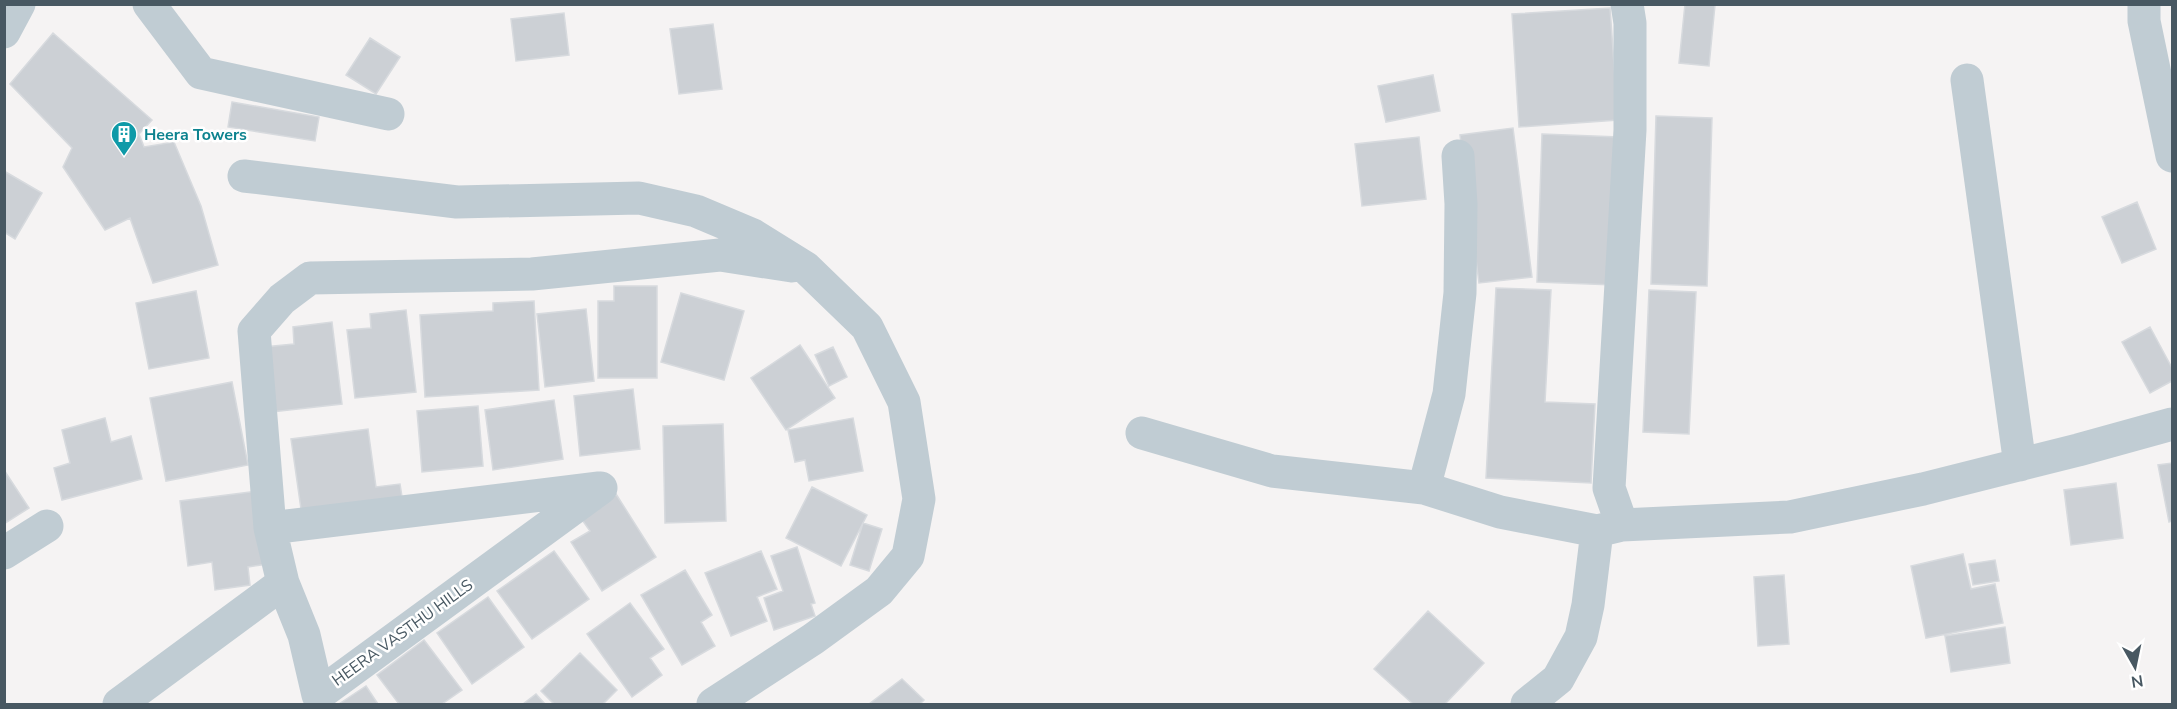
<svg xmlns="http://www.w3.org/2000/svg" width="2177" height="709" font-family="'Nunito Sans',sans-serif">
	<rect width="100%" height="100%" fill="#f5f3f3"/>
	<!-- building -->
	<path fill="#ccd0d5" stroke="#d7dade" stroke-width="1.5" d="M1685,4l30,1 -6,61 -30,-3z
		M1610,8l8,112 -99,7 -7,-113z
		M564,13l5,42 -53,6 -5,-42z
		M713,24l9,65 -43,5 -9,-65z
		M53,33l99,87 -13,14 5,13 30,-5 27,64 17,59 -65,18 -23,-65 -25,12 -42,-63 9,-19 -62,-64z
		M370,38l30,19 -24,37 -30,-19z
		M1433,75l7,36 -54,11 -8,-36z
		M232,102l87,15 -4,24 -87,-14z
		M1656,116l56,2 -5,168 -56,-2z
		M1513,128l19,149 -53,6 -19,-148z
		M1542,134l77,3 -5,148 -77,-3z
		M1419,137l7,62 -64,7 -7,-62z
		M4,171l38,22 -27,46 -11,-7z
		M2137,202l19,47 -34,14 -20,-46z
		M614,286h43v92h-59v-77h16z
		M1496,288l55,2 -6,112 50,2 -4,79 -105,-5z
		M1649,290l47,2 -7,142 -46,-2z
		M196,291l13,67 -60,11 -13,-66z
		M681,293l63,18 -20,69 -63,-18z
		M534,301l5,89 -114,7 -5,-82 73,-4v-8z
		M586,309l8,72 -49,6 -8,-73z
		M406,310l10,82 -61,6 -8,-68 24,-2 -1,-14z
		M332,322l10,82 -70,8 -8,-65 30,-3 -1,-17z
		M2150,327l22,41v13l-22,12 -28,-51z
		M800,345l35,53 -49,32 -35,-52z
		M833,347l14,30 -18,9 -14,-31z
		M232,382l16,83 -82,16 -16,-83z
		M633,389l7,60 -60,7 -6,-60z
		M554,400l9,59 -70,11 -8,-60z
		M478,406l5,60 -61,6 -5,-61z
		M105,418l6,24 20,-6 11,43 -80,21 -8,-32 16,-5 -8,-33z
		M853,418l10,53 -54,10 -4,-21 -10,2 -7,-32z
		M723,424l3,97 -61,2 -2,-97z
		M368,429l8,58 24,-3 3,19 -101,13 -11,-77z
		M2172,463v58l-3,1 -11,-57z
		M4,470l25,38 -25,16z
		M2116,483l7,55 -52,7 -7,-55z
		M812,487l55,28 -26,51 -55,-28z
		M258,491l10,73 -20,3 2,18 -35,5 -3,-28 -24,4 -8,-65z
		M616,494l40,63 -54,34 -31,-49 19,-11 -10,-14z
		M863,523l19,6 -13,42 -19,-6z
		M797,547l18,56 -4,1 4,12 -41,14 -10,-32 19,-7 -12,-35z
		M554,551l35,48 -57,40 -35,-48z
		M761,551l16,38 -20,8 10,24 -36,15 -26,-63z
		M1963,554l8,35 24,-5 8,39 -77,15 -15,-72z
		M1995,560l4,21 -26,4 -4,-21z
		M685,570l27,45 -11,7 14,24 -33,19 -41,-70z
		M1784,575l5,69 -31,2 -4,-69z
		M488,597l36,50 -52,37 -35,-51z
		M630,603l34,46 -14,9 12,17 -30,22 -45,-63z
		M1428,611l56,52 -39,41h-32l-39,-35z
		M2005,627l5,36 -59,9 -6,-36z
		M424,640l38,50 -20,14h-43l-22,-29z
		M580,653l37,37 -14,14h-49l-13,-13z
		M902,679l22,21 -4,4h-51z
		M366,686l12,18h-39z
		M536,694l9,10h-22z"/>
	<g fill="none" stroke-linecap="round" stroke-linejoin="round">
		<!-- minor -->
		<path stroke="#c0ccd3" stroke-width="33" d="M149,4l52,69 187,41
			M2144,4v17l28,135
			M4,32l15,-28
			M1967,80l53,385
			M244,176l213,26 182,-4 57,13 57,24 53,33 61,59 37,75 15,97 -11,57 -29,35 -66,48 -100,65
			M1142,433l130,38 152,17 76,24 97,19 25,-6 168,-8 133,-28 155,-39 94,-26
			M1424,488l25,-94 11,-101 1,-89 -3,-48
			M1622,525l-13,-37 21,-358v-107l-3,-19
			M270,528l329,-40
			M4,553l43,-27
			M283,583l-13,-55 -16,-197 28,-32 28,-21 222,-4 188,-19 72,11
			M119,704l164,-121 21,52 14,60 283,-207
			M1527,704l31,-25 23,-42 7,-32 9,-74"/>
	</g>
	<!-- icons -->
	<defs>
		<g id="building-pin" transform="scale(1.35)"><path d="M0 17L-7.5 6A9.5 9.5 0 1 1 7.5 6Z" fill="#0f9aa8" stroke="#fff"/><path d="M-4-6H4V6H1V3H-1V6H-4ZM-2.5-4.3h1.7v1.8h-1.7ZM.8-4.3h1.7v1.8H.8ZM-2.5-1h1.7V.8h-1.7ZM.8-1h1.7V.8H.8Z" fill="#fff"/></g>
	</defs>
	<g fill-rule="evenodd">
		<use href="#building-pin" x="124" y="134"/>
	</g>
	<g text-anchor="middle" stroke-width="5" stroke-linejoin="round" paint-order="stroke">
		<!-- culture labels -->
		<g font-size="16" font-weight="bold" fill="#0d838f" stroke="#fff" text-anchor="start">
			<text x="144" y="140">Heera Towers</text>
		</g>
		<!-- street labels -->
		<g font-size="16" fill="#485862" stroke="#fff">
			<text transform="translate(402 632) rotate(-36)" y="6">HEERA VASTHU HILLS</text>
		</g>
	</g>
	<!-- border -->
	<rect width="2177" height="709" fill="none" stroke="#485862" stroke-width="12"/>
	<!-- north arrow -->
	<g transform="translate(2135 667) rotate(171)" stroke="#ffffff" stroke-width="4.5" paint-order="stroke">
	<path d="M0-4.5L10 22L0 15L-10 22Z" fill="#485862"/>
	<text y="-9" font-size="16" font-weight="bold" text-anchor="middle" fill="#485862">N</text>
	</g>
</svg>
